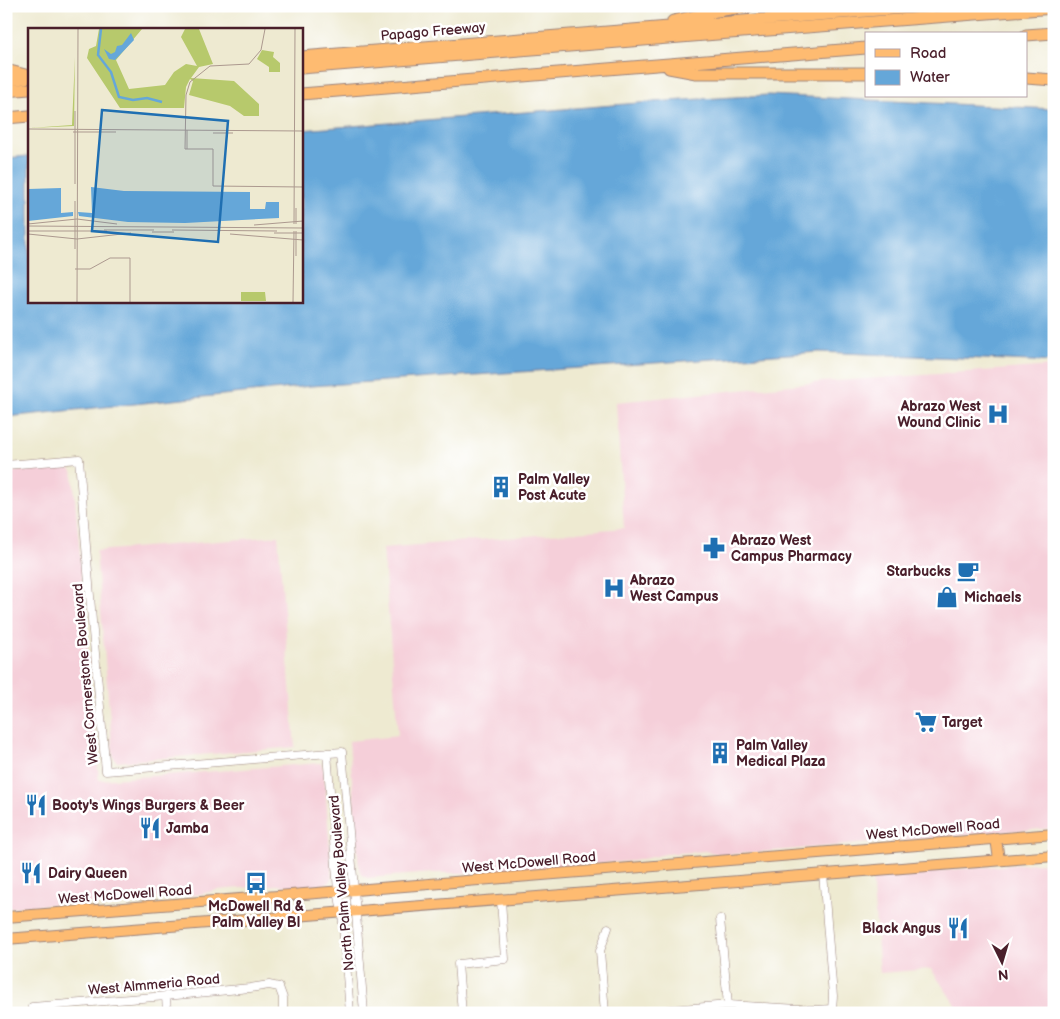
<svg xmlns="http://www.w3.org/2000/svg" width="1060" height="1019" font-family="'Balsamiq Sans',sans-serif">
	<rect width="100%" height="100%" fill="#fff"/>
	<filter id="ink" filterUnits="userSpaceOnUse"><feTurbulence type="fractalNoise" baseFrequency=".02" numOctaves="2"/><feDisplacementMap in="SourceGraphic" scale="10" xChannelSelector="R" yChannelSelector="G"/><feConvolveMatrix kernelMatrix="1 2 1 2 8 2 1 2 1" color-interpolation-filters="sRGB"/></filter>
	<filter id="wash" filterUnits="userSpaceOnUse"><feTurbulence type="fractalNoise" baseFrequency=".0096" numOctaves="4" result="noise"/><feDisplacementMap in="SourceGraphic" scale="20" xChannelSelector="R" yChannelSelector="G"/><feGaussianBlur stdDeviation="1.12" result="paint"/><feColorMatrix in="noise" values="0 0 0 0 0 0 0 0 0 0 0 0 0 0 0 0 0 1.4 0 .05"/><feComposite in="paint" operator="in"/></filter>
	<g filter="url(#wash)">
		<rect width="100%" height="100%" fill="#eeead1"/>
		<!-- built -->
		<path fill="#f5cfd9" d="M1054,366v462l-330,27 -19,-4 -39,3 -33,7 -151,12h-49l-66,5 -5,-3 -3,-6 -10,-128 49,-5 -15,-188 241,-20 -8,-126 206,-20z
			M68,467l4,4 1,3 26,306 222,-17 3,7 8,106 -1,4 -7,5 -24,2 -24,-2 -59,5 -20,5 -103,8 -34,1 -44,3 -10,2v-437z
			M278,536l17,211 -178,15 -4,-5 -17,-206z
			M1036,863l18,1v149h-93l-30,-44 -51,4 -8,-97z"/>
		<!-- water -->
		<path fill="#65a7d9" stroke="#586382" d="M768,95l286,14v253l-235,-10 -508,34 -305,31v-259l23,-2v145h272v-171l350,-28z"/>
	</g>
	<g filter="url(#ink)">
		<g fill="none" stroke-linecap="round" stroke-linejoin="round">
			<!-- minor casing -->
			<g stroke="#9c847e" stroke-width="9">
				<path id="minor" d="M6,465l73,-6 13,162 14,150 236,-19 11,125 11,136
					M327,753l11,138 4,21 8,101
					M720,919l8,86
					M166,996l1,17
					M33,1013l-1,-6 134,-11 84,-8 19,-3 10,2 4,11v15
					M462,1013l-4,-49 47,-5 -4,-59
					M605,1013l-5,-62 8,-23
					M637,1013l91,-8 88,5 16,-1 1,-13 -10,-123"/>
			</g>
			<!-- major casing -->
			<g stroke="#9c847e" stroke-width="12">
				<path id="major" d="M996,838l3,22
					M6,917l324,-25 724,-58
					M6,939l1048,-83"/>
			</g>
			<!-- highway casing -->
			<g stroke="#9c847e" stroke-width="13">
				<path id="highway" d="M673,21l44,-10 32,-5
					M1026,35l28,-2
					M301,57l626,-51
					M301,68l441,-36 312,-24
					M669,68l27,5h170
					M6,70l23,6
					M1026,78l28,2
					M6,80l19,-2
					M6,91l23,-2
					M301,94l565,-46
					M6,118l23,-2"/>
			</g>
			<!-- minor -->
			<use href="#minor" stroke="#fff" stroke-width="8"/>
			<!-- major -->
			<use href="#major" stroke="#febb71" stroke-width="10"/>
			<!-- highway -->
			<use href="#highway" stroke="#febb71" stroke-width="11"/>
		</g>
	</g>
	<!-- icons -->
	<defs>
		<g id="hospital-bare" transform="scale(1.725)"><path d="M-5-5h3v3.5h4V-5h3V5h-3V1.5h-4V5h-3Z" fill="#1f6fb2" stroke="#fff" stroke-width="2.5" paint-order="stroke"/></g>
		<g id="building-bare" transform="scale(1.725)"><path d="M-4-6H4V6H1V3H-1V6H-4ZM-2.5-4.3h1.7v1.8h-1.7ZM.8-4.3h1.7v1.8H.8ZM-2.5-1h1.7V.8h-1.7ZM.8-1h1.7V.8H.8Z" fill="#1f6fb2" stroke="#fff" stroke-width="2.5" paint-order="stroke"/></g>
		<g id="pharmacy-bare" transform="scale(1.725)"><path d="M-2-6h4v4h4v4h-4v4h-4v-4h-4v-4h4Z" fill="#1f6fb2" stroke="#fff" stroke-width="2.5" paint-order="stroke"/></g>
		<g id="cafe-bare" transform="scale(1.725)"><path d="M-5.5-4.5H6V0H3Q3 3.5 0 3.5H-2.5Q-5.5 3.5-5.5 0ZM3-3.2v2h1.7v-2ZM-6 4.5H4V6H-6Z" fill="#1f6fb2" stroke="#fff" stroke-width="2.5" paint-order="stroke"/></g>
		<g id="shop-bare" transform="scale(1.725)"><path d="M-5-2.5h2.3a2.7 3.5 0 0 1 5.4 0H5L5.5 6h-11ZM-1.5-2.5h3a1.5 2.3 0 0 0-3 0Z" fill="#1f6fb2" stroke="#fff" stroke-width="2.5" paint-order="stroke"/></g>
		<g id="supermarket-bare" transform="scale(1.725)"><path d="M-6-5.5h2.5l.6 2H6L4.5 2H-2.5L-4.4-4H-6ZM-1.5 3.2a1.3 1.3 0 1 0 .1 0ZM3 3.2a1.3 1.3 0 1 0 .1 0Z" fill="#1f6fb2" stroke="#fff" stroke-width="2.5" paint-order="stroke"/></g>
		<g id="restaurant-bare" transform="scale(1.725)"><path d="M-5-6h1v4h1v-4h1v4h1v-4h1v5L-1.5 .5V6h-2V.5L-5-1ZM5-6V6H3V1.5H1.5Q1.5-4 5-6Z" fill="#1f6fb2" stroke="#fff" stroke-width="2.5" paint-order="stroke"/></g>
		<g id="bus-bare" transform="scale(1.725)"><path d="M-5-6H5V4H4V6H2V4H-2V6H-4V4H-5ZM-3.5-4V0h7V-4ZM-3.5 1.2v1.5H-2V1.2ZM2 1.2v1.5H3.5V1.2Z" fill="#1f6fb2" stroke="#fff" stroke-width="2.5" paint-order="stroke"/></g>
	</defs>
	<g fill-rule="evenodd">
		<use href="#hospital-bare" x="998" y="414"/>
		<use href="#building-bare" x="501" y="487"/>
		<use href="#pharmacy-bare" x="714" y="548"/>
		<use href="#cafe-bare" x="968" y="571"/>
		<use href="#hospital-bare" x="614" y="588"/>
		<use href="#shop-bare" x="947" y="597"/>
		<use href="#supermarket-bare" x="926" y="722"/>
		<use href="#building-bare" x="720" y="753"/>
		<use href="#restaurant-bare" x="36" y="805"/>
		<use href="#restaurant-bare" x="150" y="828"/>
		<use href="#restaurant-bare" x="31" y="873"/>
		<use href="#bus-bare" x="256" y="883"/>
		<use href="#restaurant-bare" x="958" y="928"/>
	</g>
	<g text-anchor="middle" stroke-width="5" stroke-linejoin="round" paint-order="stroke">
		<!-- street labels -->
		<g font-size="14" fill="#4a1f2b" stroke="#fff">
			<text transform="translate(433 31) rotate(-5)" y="5">Papago Freeway</text>
			<text transform="translate(85 674) rotate(-95)" y="5">West Cornerstone Boulevard</text>
			<text transform="translate(933 829) rotate(-5)" y="5">West McDowell Road</text>
			<text transform="translate(529 862) rotate(-5)" y="5">West McDowell Road</text>
			<text transform="translate(341 883) rotate(-95)" y="5">North Palm Valley Boulevard</text>
			<text transform="translate(125 894) rotate(-4)" y="5">West McDowell Road</text>
			<text transform="translate(154 984) rotate(-5)" y="5">West Almmeria Road</text>
		</g>
		<!-- poi labels -->
		<g font-size="14" font-weight="bold" fill="#4a1f2b" stroke="#fff" text-anchor="start">
			<text x="981" y="411" text-anchor="end">Abrazo West<tspan x="981" dy="16">Wound Clinic</tspan></text>
			<text x="518" y="484">Palm Valley<tspan x="518" dy="16">Post Acute</tspan></text>
			<text x="731" y="545">Abrazo West<tspan x="731" dy="16">Campus Pharmacy</tspan></text>
			<text x="951" y="576" text-anchor="end">Starbucks</text>
			<text x="630" y="585">Abrazo<tspan x="630" dy="16">West Campus</tspan></text>
			<text x="964" y="602">Michaels</text>
			<text x="942" y="727">Target</text>
			<text x="736" y="750">Palm Valley<tspan x="736" dy="16">Medical Plaza</tspan></text>
			<text x="52" y="810">Booty's Wings Burgers &amp; Beer</text>
			<text x="166" y="833">Jamba</text>
			<text x="48" y="878">Dairy Queen</text>
			<text x="256" y="911" text-anchor="middle">McDowell Rd &amp;<tspan x="256" dy="16">Palm Valley Bl</tspan></text>
			<text x="941" y="933" text-anchor="end">Black Angus</text>
		</g>
	</g>
	<!-- overview -->
	<g transform="translate(28 28)">
		<rect width="275" height="275" fill="#eeead1"/>
		<path d="M71,1h43l-26,31 13,29 36,-4 9,-13 12,-8 11,2 -16,-29 4,-8h14l14,35 -14,3 -8,11 43,3 25,23v12h-15l-14,-10 -41,-11 4,-14 -3,-2 -4,8 -2,21h-64l-33,-50 2,-9 7,-3zM234,22l12,2 -1,5 7,6v9h-11v-5l-12,-8zM47,29l-1,69 -44,2 42,-3zM213,264h24l1,9h-25z" fill="#b7c96c"/>
		<path d="M103,5l3,7 -19,20 -6,-1 -5,-10 7,5 4,-2 2,-6 5,-1zM63,159l33,4 126,1v17h15l1,-7h13v16l-94,5 -57,-1 -49,-6 -1,-4 14,1zM33,160v25l12,-1v4l-45,5v-32z" fill="#65a7d9"/>
		<path fill="none" stroke="#65a7d9" stroke-width="2.5" d="M73,1l-3,26 13,17 8,25 14,3 14,-2 15,4"/>
		<path fill="none" stroke="#ac998f" stroke-width="1" d="M237,1l-4,21 -12,14 -39,2 -20,16 -4,13 -1,54h28v37l90,1M0,101l275,2M159,102v19M45,104h43M185,105h20M47,156v-73M0,196l49,-5 40,5M266,196l1,-195M268,196v-16M226,197l49,-4M0,198l275,2M76,202h50M144,202l105,1M0,203h79M124,204h22M246,205h29M0,206l49,5 54,-6M202,206l73,6M47,221v-48M268,228v-25M47,241h15l20,-11h20v44M49,274l1,-273M265,274l1,-71"/>
		<path fill="#1f6fb2" fill-opacity="0.15" stroke="#1f6fb2" stroke-width="2.5" d="M74,82l126,11 -10,121 -126,-11z"/>
		<rect width="275" height="275" fill="none" stroke="#4a1f2b" stroke-width="2.5"/>
	</g>
	<!-- margin -->
	<rect width="1060" height="1019" fill="none" stroke="#fff" stroke-width="25"/>
	<!-- legend -->
	<rect x="865" y="32" width="162" height="65" fill="#ffffff" stroke="#b7a5aa"/>
	<rect x="875" y="49" width="25" height="8" fill="#febb71" stroke="#b7a5aa"/>
	<text x="910" y="58" font-size="15" fill="#4a1f2b">Road</text>
	<rect x="875" y="70" width="25" height="15" fill="#65a7d9" stroke="#b7a5aa"/>
	<text x="910" y="82" font-size="15" fill="#4a1f2b">Water</text>
	<!-- north arrow -->
	<g transform="translate(1002 962) rotate(175)" stroke="#ffffff" stroke-width="4" paint-order="stroke">
	<path d="M0-4L9 19L0 12L-9 19Z" fill="#4a1f2b"/>
	<text y="-8" font-size="14" font-weight="bold" text-anchor="middle" fill="#4a1f2b">N</text>
	</g>
</svg>
